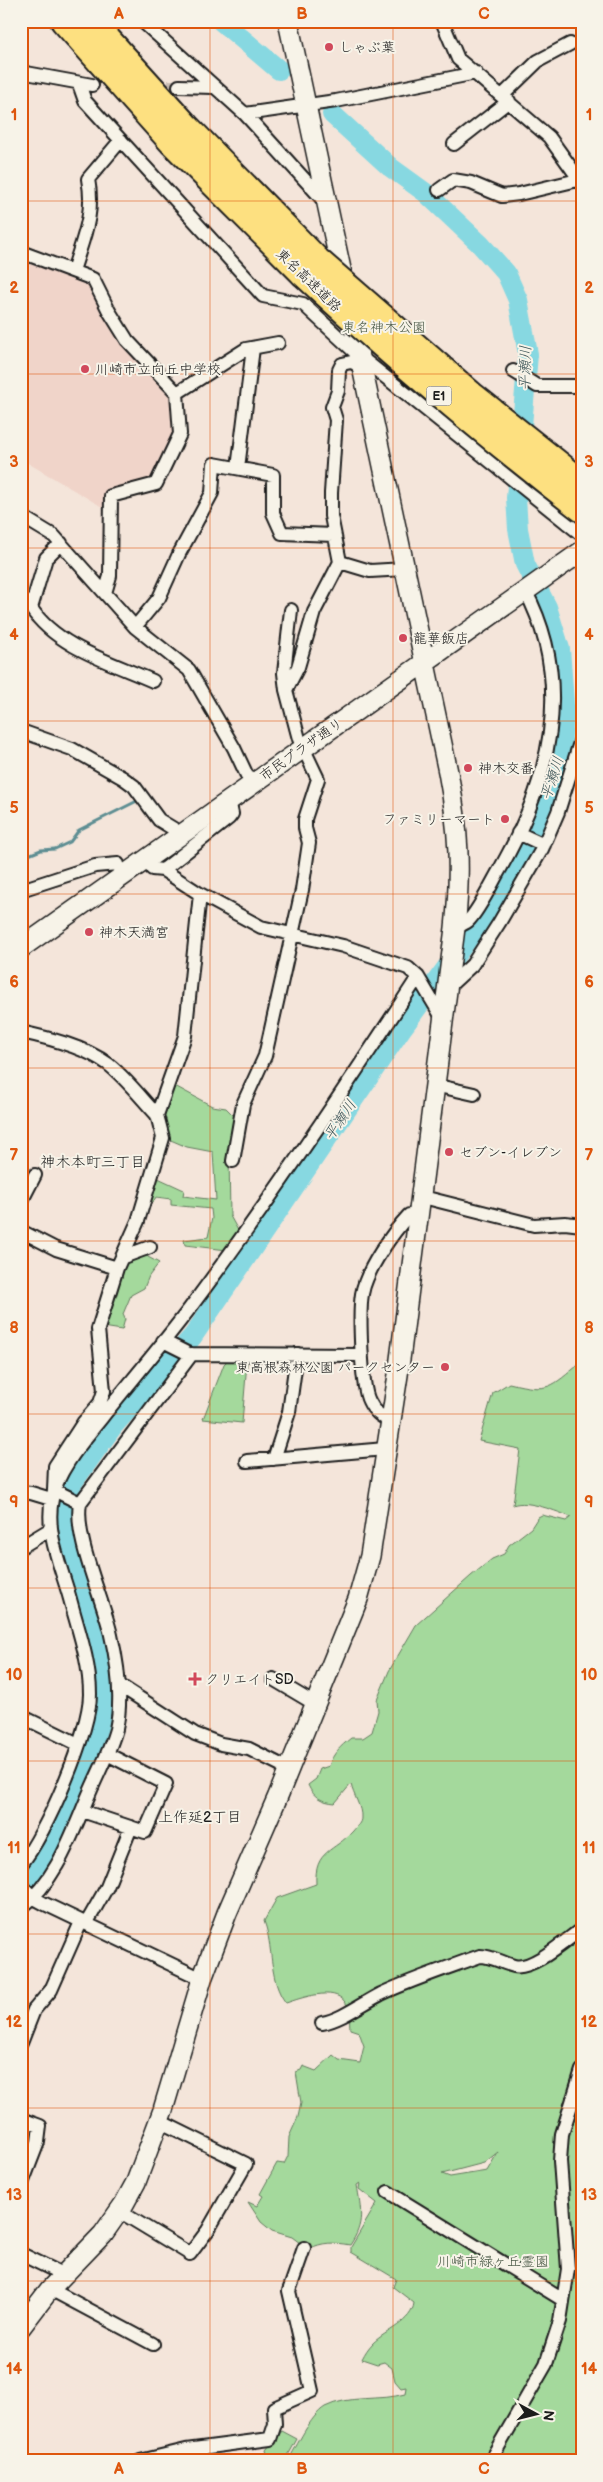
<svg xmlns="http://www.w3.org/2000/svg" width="603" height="2482" font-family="'Balsamiq Sans','Klee One',sans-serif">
	<rect width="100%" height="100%" fill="#f4e5da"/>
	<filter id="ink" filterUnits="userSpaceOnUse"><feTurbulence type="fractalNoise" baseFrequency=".02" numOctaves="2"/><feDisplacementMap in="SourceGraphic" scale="10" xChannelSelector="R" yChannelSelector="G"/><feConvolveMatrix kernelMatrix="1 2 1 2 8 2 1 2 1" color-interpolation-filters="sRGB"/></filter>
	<g filter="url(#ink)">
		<!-- built -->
		<path fill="#f0d4c9" d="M21,260l67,25 22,43 4,-1 61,69 1,37 -22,47 -26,7 -19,24 -88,-52z"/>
		<!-- green -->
		<path fill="#a4d99c" stroke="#607a5c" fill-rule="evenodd" d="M173,1085l39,21 14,2 9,9 -6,36 1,63 10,18 -13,16 -42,-5 -1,-5 24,-3 4,-19 -1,-9 -40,-4v-6l-15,-2 -3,5 -4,-2 6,-19 3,-3 26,12 -1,6 33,4 -3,-48 -26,-5 -21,-9 -3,-17z
			M145,1252l3,5 11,6 -10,13 -5,12 -13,7 -8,19 2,5 -3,11 -19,-3 20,-65z
			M227,1361l20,1 -5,61 -39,-4 21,-55z
			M582,1362v1099h-294c9,-15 22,-45 37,-54 23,-12 55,-6 80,-13l1,-7 -5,1 -6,-7 -3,-13 -8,-6 -7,2 -15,-5c3,-6 6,-11 11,-16 12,-12 39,-21 41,-40l-21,-16 3,-8 -45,-27v-5l26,-44 -18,-14 1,-6 -3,2c4,25 8,38 -7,60 -17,-3 -27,-3 -42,4l-16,-12 -20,-6 -11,-9 -13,-20 9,4 6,-10 -3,-2 17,-31 7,1 4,-8 1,-19 9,-20 3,-14 -5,-31 5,-2 2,-4 13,5 17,-16 6,5 21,3 4,-17 -5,-14 -9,-3c-1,-9 1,-20 -5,-27 -11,-16 -44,-4 -59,1 -18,-23 -12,-56 -22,-82l13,-23 39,-14c-2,-34 18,-32 37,-53 4,-5 8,-8 8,-13 1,-11 -8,-23 -10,-34l-16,19c-13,-1 -22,-6 -27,-18l8,-6 4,-10 9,-3c4,-13 11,-19 22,-28h12l9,-6 6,-21 -1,-11 12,-29 27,-46 55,-49 21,-17 12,-5 5,-9 22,-17 7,-11 4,-2 24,6 5,-4c-13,-5 -44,-18 -58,-12l7,-56 -41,-8 14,-48 16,-10c42,10 40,5 73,-21zM498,2152l-11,19 -37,6 -8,-3 42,-11z
			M282,2431l15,8 -12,22h-16l-3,-11z"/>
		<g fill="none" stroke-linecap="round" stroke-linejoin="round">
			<!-- stream -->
			<path stroke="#5c8d92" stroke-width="3" d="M21,858l20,-8 14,-1 15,-7 9,-12 58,-29"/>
			<!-- river -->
			<path stroke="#87d8e1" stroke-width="20" d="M221,21l58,49
				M21,1886c23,-18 32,-49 43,-75 13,-31 30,-63 37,-96 12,-55 -22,-139 -38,-193l1,-20 9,-20 41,-57 79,-89 210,-309 94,-128 35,-66 28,-78 5,-40 -5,-66 -13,-42 -22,-43 -7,-35 -2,-31 12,-144 -10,-54 -12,-27 -26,-29 -54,-51 -36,-26 -58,-53"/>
			<!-- street-tunnel -->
			<path stroke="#c9bdb4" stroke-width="12" stroke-dasharray="12 6" stroke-linecap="butt" d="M150,86h29"/>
			<!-- street casing -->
			<g stroke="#1c1c1c" stroke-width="16">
				<path id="street" d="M142,21l103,93 80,88
					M442,21l16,38 91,78 33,46
					M21,72l71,13
					M79,84l6,17 178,195 40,8 55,51 224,180
					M179,86l34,1
					M502,96l36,-35 32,-17
					M245,114l91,-13 140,-28
					M454,144l55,-43
					M439,190l14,-10 18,3 31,13 17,-2 63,-15
					M21,252l72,27 16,32 18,29 50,53 3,41 -24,50 -45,12 -1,80 -5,17
					M73,271c10,-33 22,-57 15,-92l33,-39
					M361,366l-10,-4 -9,2 -3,6 -1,21 -6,16 4,13 -5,73v23l9,46 30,9 35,-2
					M513,371l24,15h45
					M177,393l69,-44 32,-6
					M238,468l15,-120
					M21,516l33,20 81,91 54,43 45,78 17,36
					M61,543l-15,15 -15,50c25,39 82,55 122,73
					M135,627l24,-29 20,-44 33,-61 2,-29 59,11v38l9,20 52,2
					M286,690l-2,-17 7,-63
					M21,731l51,18 51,29 11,8 25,34 23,14
					M518,833l26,12
					M152,869l11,1 37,24 61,33 82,19 65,22 10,9 25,42
					M163,870l66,-52 3,-4 -3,-14
					M21,890l74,-24 23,-2
					M455,928c4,-2 9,-4 13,-7 10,-9 25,-40 32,-52 50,-88 75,-185 25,-279
					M447,988l25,-23 27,-42 43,-74 16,-37 24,-76
					M21,1032c28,6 64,15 87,32 18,14 33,34 49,51
					M434,1085l40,9
					M233,1161l10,-57 22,-48 37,-166 7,-47 -4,-15v-9l13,-40 -19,-40 -13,-49 12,-23 16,-55 26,-50
					M419,1196l115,29 31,-2 17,2
					M21,1202l14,-27
					M21,1231l35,18 61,19
					M123,1257l27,-10
					M163,1341l26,13 173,1
					M391,1422c-10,-6 -17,-10 -22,-21 -8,-15 -10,-89 -7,-107 4,-24 31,-62 47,-79h8
					M274,1459l15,-47 8,-58
					M247,1461l138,-12
					M21,1492l10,1 20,6
					M80,1503l-26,-13 1,-24 28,-43 17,-20 4,-12 -6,-62 19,-61 21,-47 25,-83 -6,-23 28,-79 15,-142
					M21,1547l28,-17
					M273,1679l42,25
					M119,1685l76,49 26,10 28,5 40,20
					M21,1716l57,28
					M82,1811l63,21 21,-48 -59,-30
					M21,1864c25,-29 69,-133 69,-170 0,-32 -12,-65 -20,-95 -9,-33 -25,-66 -18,-100 5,-29 33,-60 51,-83 29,-36 59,-71 87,-108 80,-107 155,-219 228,-331
					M21,1885l13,13 11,6 157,75
					M21,1908c37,-29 51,-75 69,-116 9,-21 20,-41 26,-63 7,-31 2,-64 -5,-94 -8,-37 -37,-96 -31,-132l112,-149
					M86,1924l21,-37 24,-60
					M322,2023c19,-3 41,-20 59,-29 32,-15 66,-26 99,-38 12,0 22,7 34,10 18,5 53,-27 68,-37
					M21,2043l13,-33 17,-20 30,-68
					M21,2119l19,7 -2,16 -17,44
					M21,2144l7,-22
					M388,2192l175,108
					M119,2211l71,43 18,-24 38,-66 -87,-43
					M21,2254l43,21
					M50,2289l103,55
					M140,2461l46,-11 84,-11 5,-15 -1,-16 38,-17 -23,-100 15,-43
					M490,2461l56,-97 14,-43 8,-52 -8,-108 2,-27 20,-64"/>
			</g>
			<!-- secondary casing -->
			<g stroke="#1c1c1c" stroke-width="22">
				<path id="secondary" d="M288,21l57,267
					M21,948l561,-397
					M21,2327l29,-38 53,-55 21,-30 12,-22 27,-72 39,-131 25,-66 51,-117 80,-197 12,-43 28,-181 57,-447c6,-57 4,-99 -7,-156l-97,-457"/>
			</g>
			<!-- highway casing -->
			<g stroke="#1c1c1c" stroke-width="28">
				<path id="highway" d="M63,21l108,121 132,132
					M92,21l95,105 131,134"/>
			</g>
			<!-- street -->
			<use href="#street" stroke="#f7f3e8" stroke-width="12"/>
			<!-- secondary -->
			<use href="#secondary" stroke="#f7f3e8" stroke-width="19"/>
			<!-- highway -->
			<use href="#highway" stroke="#fde080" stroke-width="24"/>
			<!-- highway-bridge casing -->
			<g stroke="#1c1c1c" stroke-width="28" stroke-linecap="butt">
				<path id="highway-bridge" d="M318,260l156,136 108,86
					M303,274c89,83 182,161 279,236"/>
			</g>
			<!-- highway-bridge -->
			<use href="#highway-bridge" stroke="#fde080" stroke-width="24"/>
		</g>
	</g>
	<!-- grid -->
	<path fill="none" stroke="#de560d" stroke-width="1" stroke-opacity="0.55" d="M210,21v2440M393,21v2440M21,201h561M21,374h561M21,548h561M21,721h561M21,894h561M21,1068h561M21,1241h561M21,1414h561M21,1588h561M21,1761h561M21,1934h561M21,2108h561M21,2281h561"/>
	<!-- markers -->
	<g fill="#d1495b" stroke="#f7f3e8" stroke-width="2">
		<circle cx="329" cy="47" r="5"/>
		<circle cx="85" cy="369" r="5"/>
		<circle cx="403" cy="638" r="5"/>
		<circle cx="468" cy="768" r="5"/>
		<circle cx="505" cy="819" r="5"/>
		<circle cx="89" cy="932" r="5"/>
		<circle cx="449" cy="1152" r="5"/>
		<circle cx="445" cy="1367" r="5"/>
		<path d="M192.5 1671.5h5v5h5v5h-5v5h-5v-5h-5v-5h5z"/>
	</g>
	<g text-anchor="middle" stroke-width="4" stroke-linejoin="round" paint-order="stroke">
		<!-- shield labels -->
		<rect fill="#f7f3e8" stroke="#5e5c59" stroke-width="1" x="426.5" y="386.5" width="25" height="19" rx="4"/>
		<g font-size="12" font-weight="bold" fill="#1c1c1c">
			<text x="439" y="400">E1</text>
		</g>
		<!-- poi labels -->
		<g font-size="14" fill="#1c1c1c" stroke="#f7f3e8" text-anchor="start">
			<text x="339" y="52">しゃぶ葉</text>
			<text x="95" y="374">川崎市立向丘中学校</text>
			<text x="413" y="643">龍華飯店</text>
			<text x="478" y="773">神木交番</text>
			<text x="495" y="824" text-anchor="end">ファミリーマート</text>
			<text x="99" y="937">神木天満宮</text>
			<text x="459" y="1157">セブン-イレブン</text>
			<text x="435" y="1372" text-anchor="end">東高根森林公園 パークセンター</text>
			<text x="205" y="1684">クリエイトSD</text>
		</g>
		<!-- street labels -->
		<g font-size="14" fill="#1c1c1c" stroke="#f7f3e8">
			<text transform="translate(309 280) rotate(44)" y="5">東名高速道路</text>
			<text transform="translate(301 749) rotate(-35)" y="5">市民プラザ通り</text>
		</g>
		<!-- park labels -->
		<g font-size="14" fill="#455542" stroke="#f7f3e8">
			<text x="384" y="332">東名神木公園</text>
			<text x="493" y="2266">川崎市緑ヶ丘霊園</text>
		</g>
		<!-- water labels -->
		<g font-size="15" font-style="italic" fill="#3c5457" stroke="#f7f3e8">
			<text transform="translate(525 368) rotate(-89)" y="5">平瀬川</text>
			<text transform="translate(552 778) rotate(-72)" y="5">平瀬川</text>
			<text transform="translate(340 1120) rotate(-56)" y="5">平瀬川</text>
		</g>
		<!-- neighbourhood labels -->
		<g font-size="15" fill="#1c1c1c" stroke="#f7f3e8">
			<text x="93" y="1167">神木本町三丁目</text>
			<text x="200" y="1822">上作延2丁目</text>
		</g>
	</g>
	<!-- margin -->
	<rect width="603" height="2482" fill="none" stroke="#f7f3e8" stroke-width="55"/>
	<!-- north arrow -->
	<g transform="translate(536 2414) rotate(97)" stroke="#f7f3e8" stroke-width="4" paint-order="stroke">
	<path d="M0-4L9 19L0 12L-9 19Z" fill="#1c1c1c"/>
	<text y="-8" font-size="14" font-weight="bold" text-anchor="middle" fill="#1c1c1c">N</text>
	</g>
	<rect x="28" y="28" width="548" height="2426" fill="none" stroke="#de560d" stroke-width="2"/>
	<g font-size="16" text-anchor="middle" font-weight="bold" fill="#de560d">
		<text x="119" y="19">A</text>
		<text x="302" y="19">B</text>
		<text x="484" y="19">C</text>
		<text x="14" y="120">1</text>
		<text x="589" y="120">1</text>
		<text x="14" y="293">2</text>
		<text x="589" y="293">2</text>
		<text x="14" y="467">3</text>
		<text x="589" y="467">3</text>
		<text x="14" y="640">4</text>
		<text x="589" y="640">4</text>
		<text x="14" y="813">5</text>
		<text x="589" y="813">5</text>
		<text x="14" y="987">6</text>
		<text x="589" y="987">6</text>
		<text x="14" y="1160">7</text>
		<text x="589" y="1160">7</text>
		<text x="14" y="1333">8</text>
		<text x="589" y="1333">8</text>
		<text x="14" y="1507">9</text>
		<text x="589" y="1507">9</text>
		<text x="14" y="1680">10</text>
		<text x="589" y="1680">10</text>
		<text x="14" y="1853">11</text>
		<text x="589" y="1853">11</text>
		<text x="14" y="2027">12</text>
		<text x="589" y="2027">12</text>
		<text x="14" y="2200">13</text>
		<text x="589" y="2200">13</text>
		<text x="14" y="2374">14</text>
		<text x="589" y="2374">14</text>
		<text x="119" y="2474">A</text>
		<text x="302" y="2474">B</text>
		<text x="484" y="2474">C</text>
	</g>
</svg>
